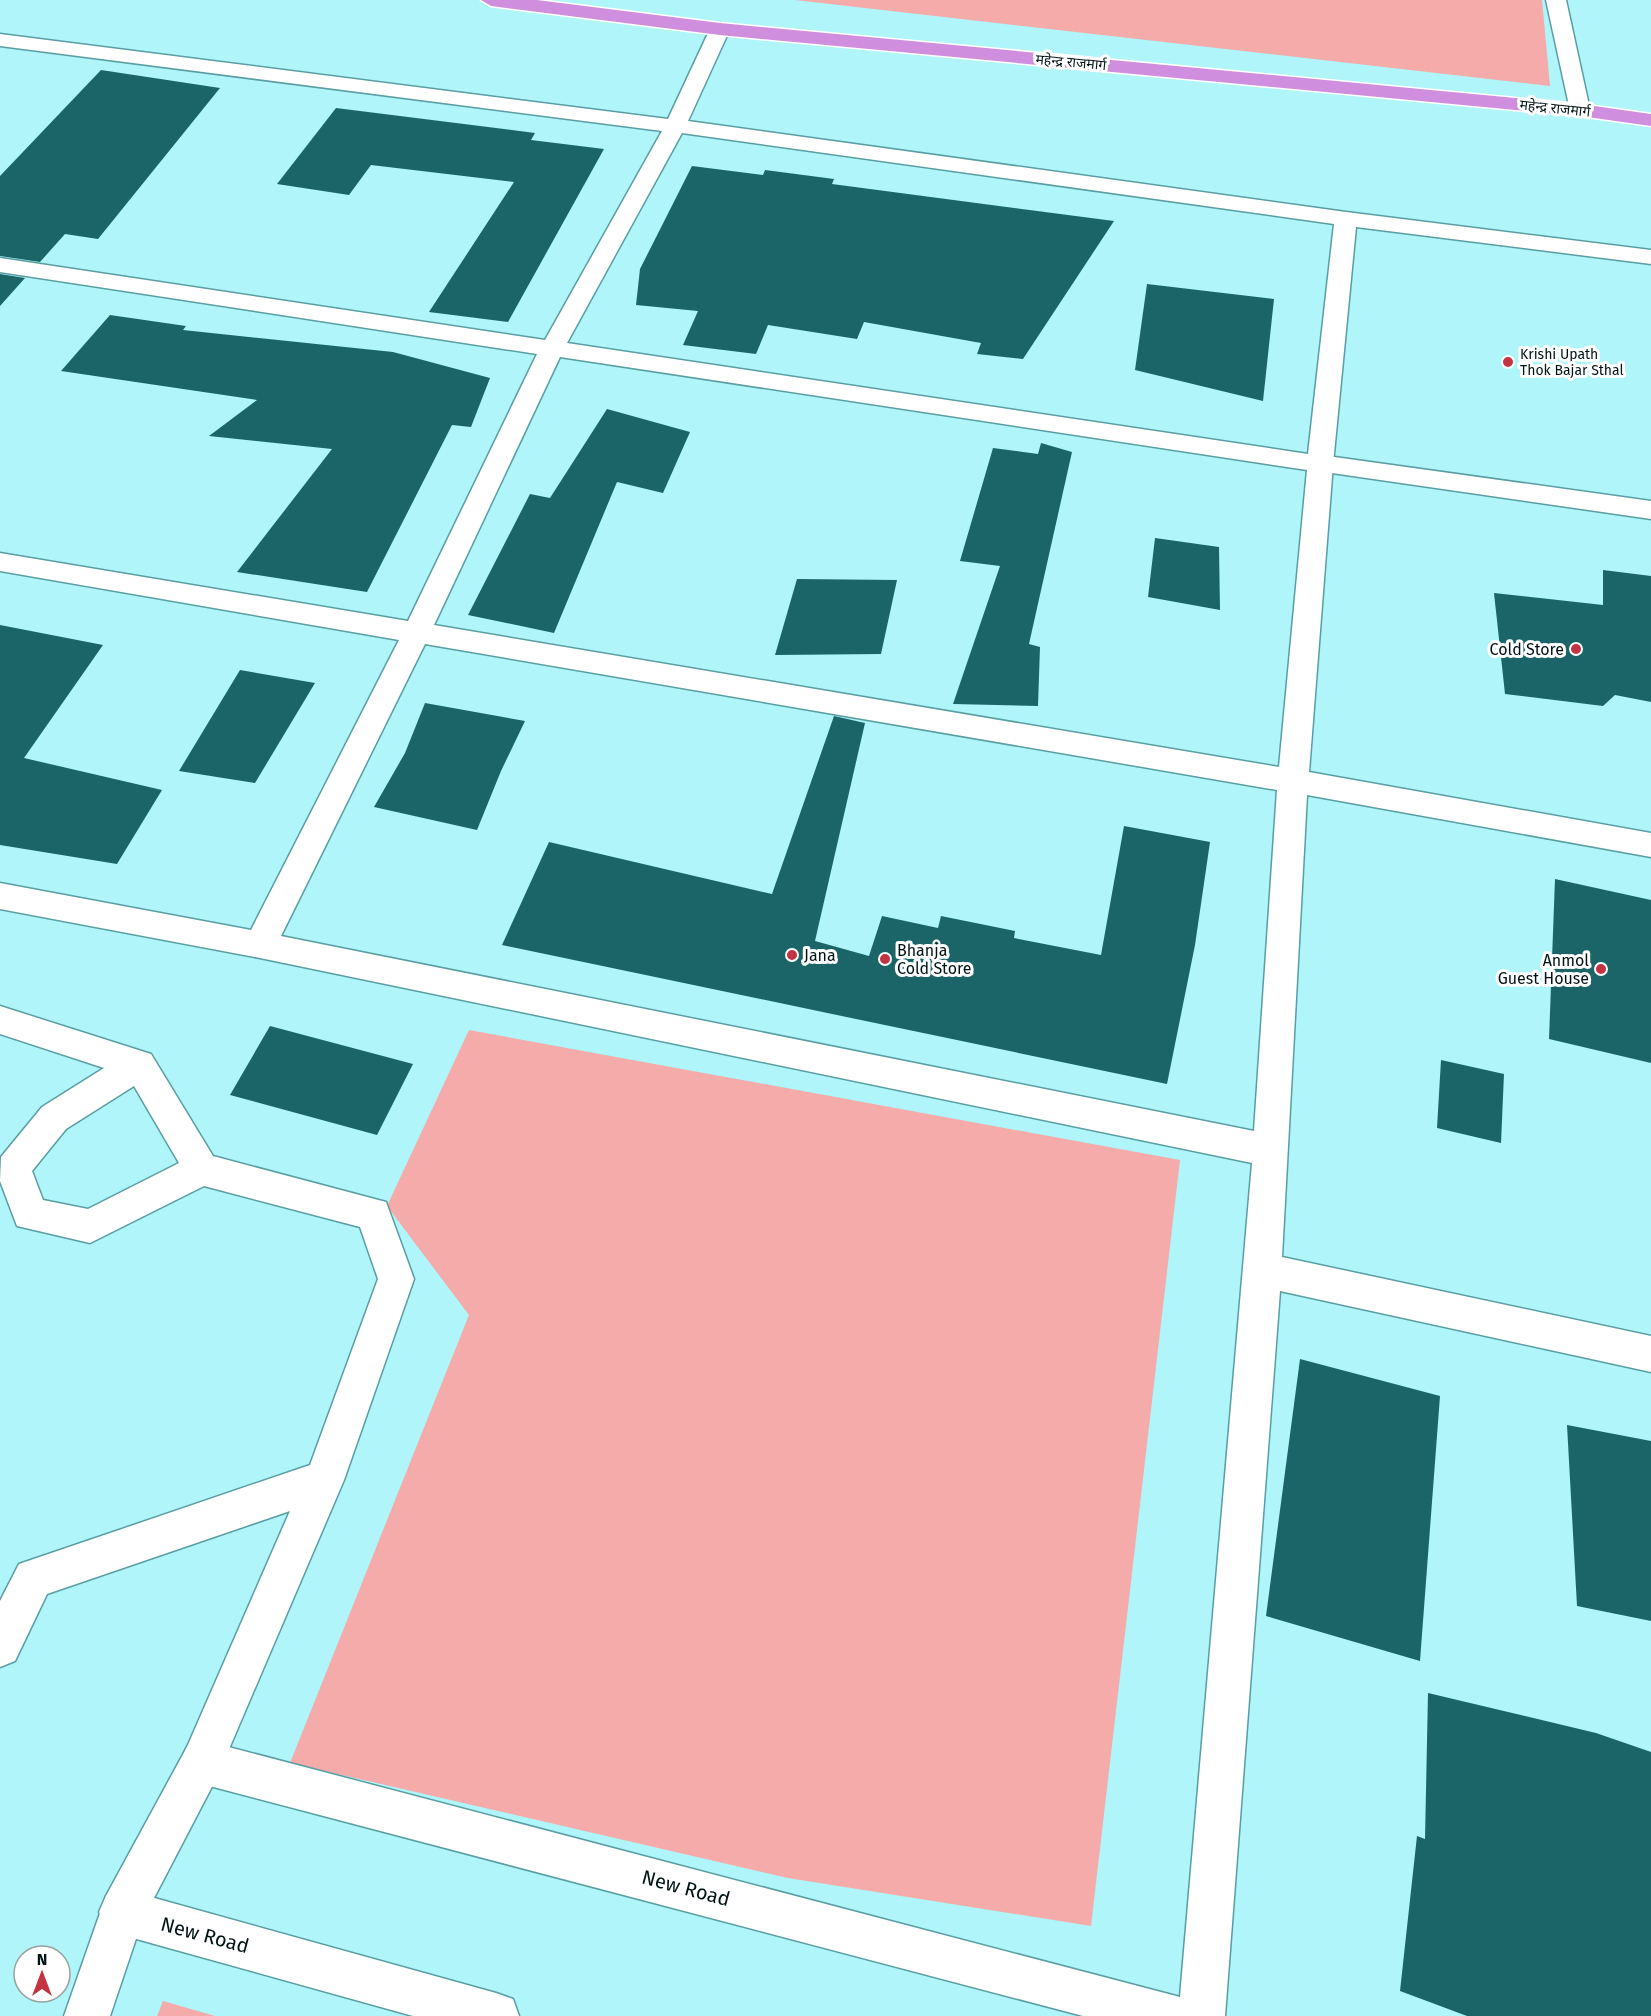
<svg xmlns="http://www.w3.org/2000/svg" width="1651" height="2016" font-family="'Fira Sans','Noto Sans Devanagari',sans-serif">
	<rect width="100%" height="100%" fill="#aff5f9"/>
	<!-- green -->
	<path fill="#f5abaa" d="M795,0h747l8,86z
		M469,1030l711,130 -89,766 -303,-48 -498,-115 179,-448 -82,-109z
		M163,2001l52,15h-58z"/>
	<!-- building -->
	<path fill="#1b6569" d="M101,70l119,18 -122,151 -33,-5 -25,28 -40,-6v-80z
		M336,108l199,25 -4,7 73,9 -96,173 -79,-10 85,-130 -143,-17 -22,30 -72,-11z
		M692,166l71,9 2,-5 69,9 -2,5 282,37 -91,138 -46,-5 4,-11 -117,-21 -7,17 -89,-14 -12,29 -73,-9 15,-34 -62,-6 4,-36z
		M0,274l25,4 -25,28z
		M1147,284l127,15 -11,102 -128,-31z
		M110,315l76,11 -3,4 210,22 97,26 -19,49 -19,-2 -85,167 -130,-20 95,-123 -123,-13 48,-36 -196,-29z
		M607,409l83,23 -27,61 -46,-11 -63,151 -86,-18 62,-121 20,4z
		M1041,443l31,9 -43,192 11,3 -2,59 -85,-2 47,-138 -40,-5 33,-113 45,6z
		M1155,538l64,9 1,63 -72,-13z
		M1603,570l48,6v126l-36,-7 -12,11 -98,-12 -11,-101 109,12z
		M797,579l100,1 -16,74 -106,1z
		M0,625l103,20 -79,113 138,32 -45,74 -117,-19z
		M240,670l75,13 -60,100 -76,-12z
		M425,703l100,18 -24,50 -24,59 -103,-23 31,-54z
		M834,716l31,7 -50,218 54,15 13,-40 56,12 3,-12 74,15 -1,7 87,17 23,-129 86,16 -15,103 -28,139 -665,-139 47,-103 223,52z
		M1555,879l96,21v163l-102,-24z
		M270,1026l143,38 -36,71 -147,-40z
		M1441,1060l63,14 -3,69 -64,-15z
		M1300,1359l140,37 -20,265 -154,-45z
		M1567,1425l84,16v180l-74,-15z
		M1428,1693l168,40 55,19v264h-184l-67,-25 17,-155 8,3z"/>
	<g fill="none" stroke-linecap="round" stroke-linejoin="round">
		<!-- service casing -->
		<g stroke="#599ea2" stroke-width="3">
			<path id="service" d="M1320,455l331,46v18l-340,-49 -4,-6 4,-6z
				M0,1006l151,48 62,102 173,46 28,77 -70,201 -127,297 -75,144 -32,95h-46l42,-120 81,-149 103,-236 -243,83 -32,67 -15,6v-66l19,-37 291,-99 68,-186 -18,-52 -156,-41 -114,57 -73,-17 -17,-45 1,-24 41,-50 62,-39 -104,-34zM134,1086l45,77 -91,46 -45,-9 -11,-29 34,-42z"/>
		</g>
		<!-- minor casing -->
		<g stroke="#599ea2" stroke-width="3">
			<path id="minor" d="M1546,0h20l24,110 -3,4h-14l-3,-4z
				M720,23l10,6 -42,92 658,91 305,38v14l-295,-37 -23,237 -24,308 342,61v24l-344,-62 -25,462 369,79v36l-371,-81 -55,725h-142l-881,-232 -15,-7 -7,-15 7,-15 15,-7 978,257 72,-834 -992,-205 -260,-49v-26l251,47 148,-290 -399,-69v-18l408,68 129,-267 -537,-82v-14l545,82 117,-209 -662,-85v-12l668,85 42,-90zM682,133l652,91 -26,230 -741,-111zM560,357l747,113 -28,297 -845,-142zM425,644l852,146 -23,341 -973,-195z
				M122,1889l374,104 17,6 6,17h-106l-291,-81 -16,-7 -7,-16 7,-16z"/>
		</g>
		<!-- trunk casing -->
		<g stroke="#fff" stroke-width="3">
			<path id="trunk" d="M481,0h56l183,23 860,81 71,10v12l-71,-10 -860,-81 -229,-29z"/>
		</g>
		<!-- service -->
		<use href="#service" fill="#fff" fill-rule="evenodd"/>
		<!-- minor -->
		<use href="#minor" fill="#fff" fill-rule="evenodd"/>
		<!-- trunk -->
		<use href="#trunk" fill="#d08ede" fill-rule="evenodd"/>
	</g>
	<!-- markers -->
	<g fill="#c33342" stroke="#fff" stroke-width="2">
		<circle cx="1508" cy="362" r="6"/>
		<circle cx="1576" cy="649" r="6"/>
		<circle cx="792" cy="955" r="6"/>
		<circle cx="885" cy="959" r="6"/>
		<circle cx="1601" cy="969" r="6"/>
	</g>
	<g text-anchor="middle" stroke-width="6" stroke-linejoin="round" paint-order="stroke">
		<!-- far-street labels -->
		<g font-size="14" fill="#001314" stroke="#fff">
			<text transform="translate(1071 62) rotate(5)" y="5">महेन्द्र राजमार्ग</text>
			<text transform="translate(1555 108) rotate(6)" y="5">महेन्द्र राजमार्ग</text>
		</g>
		<!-- far-poi labels -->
		<g font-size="14" fill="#001314" stroke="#fff" text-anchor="start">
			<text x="1520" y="359">Krishi Upath<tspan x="1520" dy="16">Thok Bajar Sthal</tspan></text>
		</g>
		<!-- poi labels -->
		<g font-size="16" fill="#001314" stroke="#fff" text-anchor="end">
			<text x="1564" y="655">Cold Store</text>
			<text x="897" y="956" text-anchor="start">Bhanja<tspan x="897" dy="18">Cold Store</tspan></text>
			<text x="804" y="961" text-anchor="start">Jana</text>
			<text x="1589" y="966">Anmol<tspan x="1589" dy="18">Guest House</tspan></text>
		</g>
		<!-- near-street labels -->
		<g font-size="20" fill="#001314" stroke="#fff">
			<text transform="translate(686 1888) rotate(15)" y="7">New Road</text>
			<text transform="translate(205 1935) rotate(15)" y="7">New Road</text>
		</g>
	</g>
	<!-- north arrow -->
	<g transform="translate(42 1974)"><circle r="28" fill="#ffffff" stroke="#99a1a1" stroke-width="1.5"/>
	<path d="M0-4.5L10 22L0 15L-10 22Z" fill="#c33342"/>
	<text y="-9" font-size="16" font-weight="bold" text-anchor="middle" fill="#001314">N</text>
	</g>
</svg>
